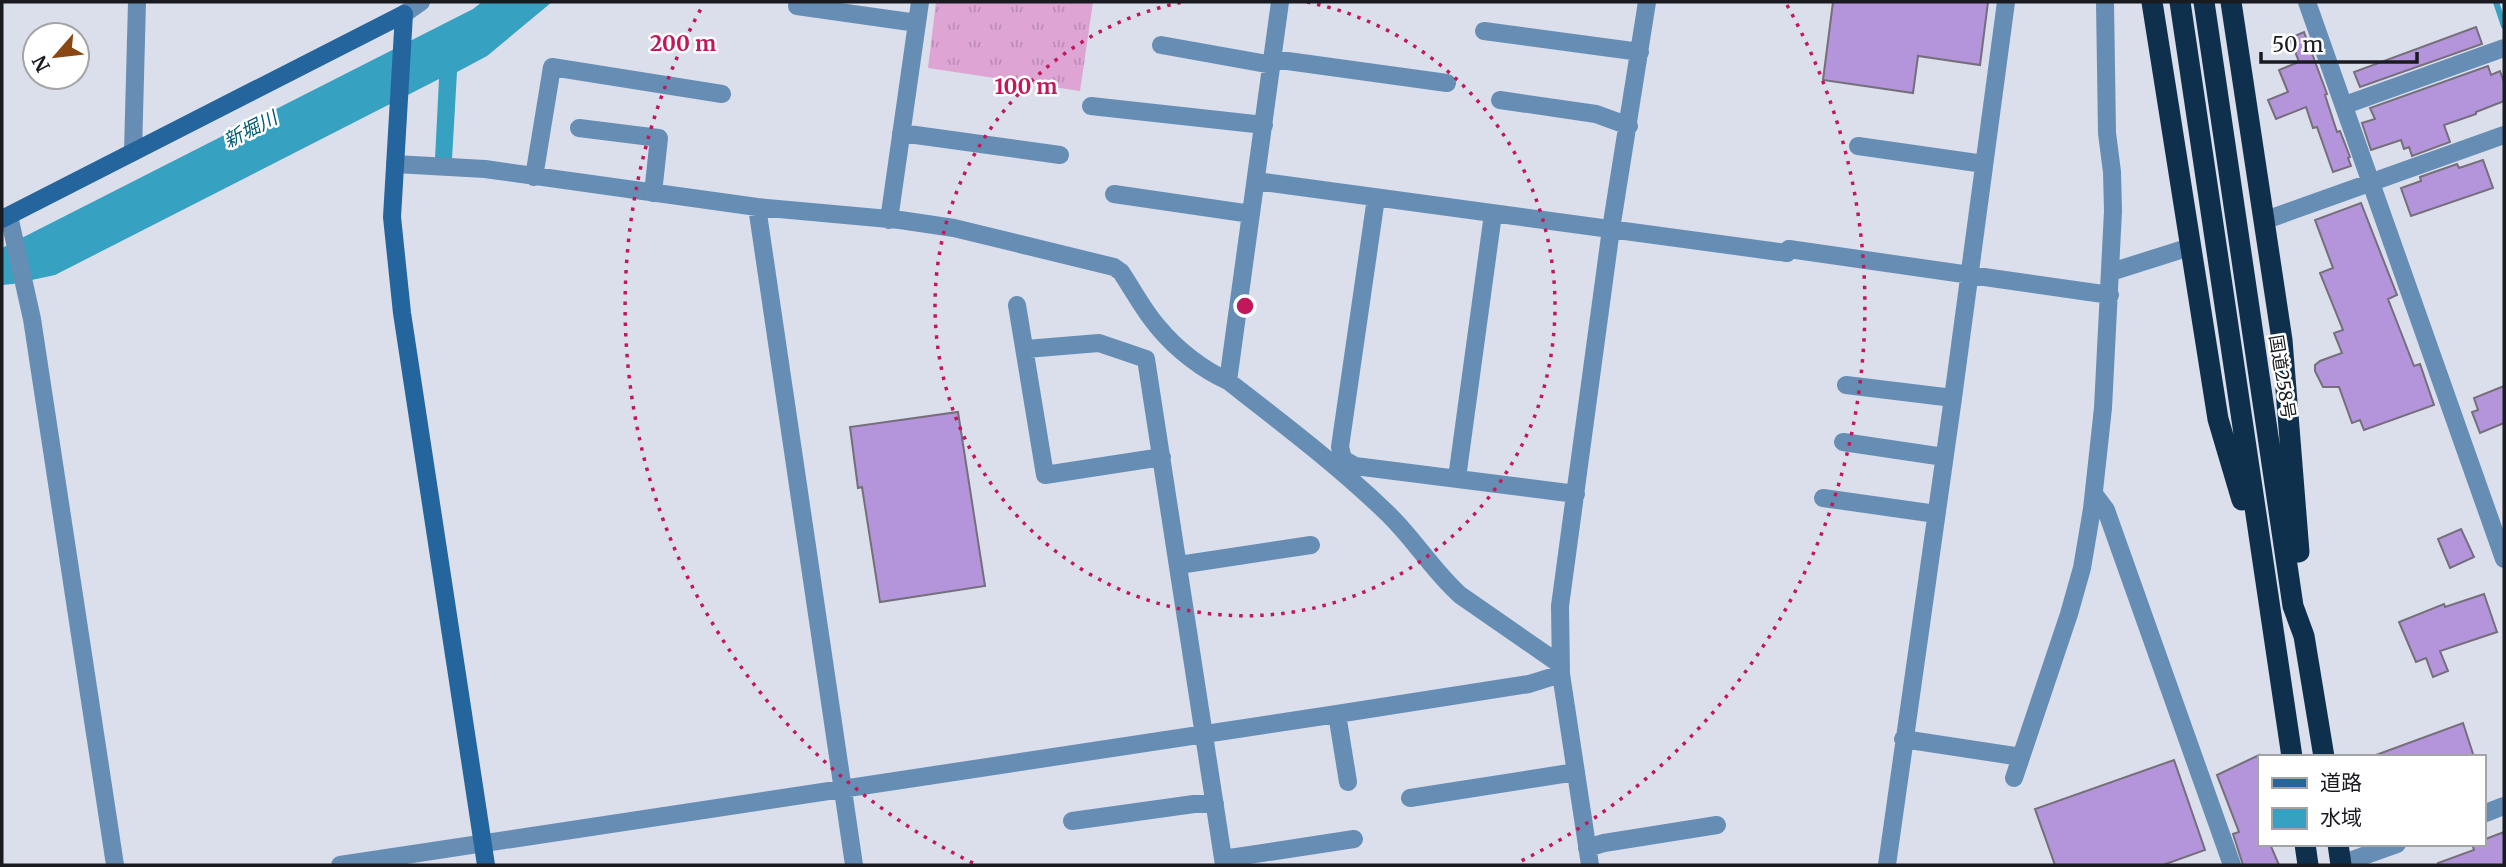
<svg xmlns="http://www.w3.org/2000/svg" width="2506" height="867" font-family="Merriweather,'Noto Sans JP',serif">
	<defs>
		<pattern id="grass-tufts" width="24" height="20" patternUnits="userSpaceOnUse" patternTransform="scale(1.75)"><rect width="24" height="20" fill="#dda4d4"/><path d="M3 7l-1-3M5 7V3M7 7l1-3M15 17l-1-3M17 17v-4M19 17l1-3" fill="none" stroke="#bd8db6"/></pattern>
	</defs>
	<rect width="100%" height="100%" fill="#dbdeeb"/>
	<!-- grass -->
	<path fill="url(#grass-tufts)" d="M936,2h157l-13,89 -152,-23z"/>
	<!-- water -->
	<path fill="#36a1c0" d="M482,2h70l-65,54 -30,16 -5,87h-17l4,-80 -384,196 -42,9 -11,1v-37l471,-239z"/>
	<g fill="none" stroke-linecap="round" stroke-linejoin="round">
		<!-- stream -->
		<path stroke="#36a1c0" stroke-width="6" d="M2496,2l8,24"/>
	</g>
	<!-- building -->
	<path fill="#b495dc" stroke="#746f7a" stroke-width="2" d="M1833,2h155l-8,63 -62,-9 -5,37 -90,-13z
		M2476,27l6,17 -122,43 -6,-15z
		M2304,32l23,62 -2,1 12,37 3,-1 10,26 -2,1 3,8 -18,6 -16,-45 -4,1 -7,-21 -30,12 -8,-19 20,-8 -9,-22 20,-8 -9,-24z
		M2488,66l3,9 9,-4 4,11v19l-28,11v2l-32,11 6,17 -38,14 -3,-9 -5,2 -3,-9 -30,10 -9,-27 13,-4 -5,-11z
		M2483,160l10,28 -82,28 -10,-28 20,-7 -1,-4 37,-13 2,4z
		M2361,203l36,92 -9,4 26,67 6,-2 14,41 -70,25 -4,-10 -8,3 -13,-36h-16l-8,-16v-6l5,-4 22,-8 -8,-20 9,-3 -23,-57 13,-5 -18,-48z
		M2504,386v37l-24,10 -8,-21 6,-2 -4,-12z
		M958,412l27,174 -105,16 -18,-115 -4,1 -8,-61z
		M2461,529l13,28 -24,11 -12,-29z
		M2484,594l13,38 -57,19 8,20 -15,6 -7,-19 -10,4 -17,-40 45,-18 1,3z
		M2463,723l11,34h-98v-2z
		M2259,755v89h11l9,21h-36l-10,-31 6,-2 -22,-57z
		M2174,760l31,90 -42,15h-108l-20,-56z
		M2504,832v33h-65l-1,-2 36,-13 -2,-6h11v-4z"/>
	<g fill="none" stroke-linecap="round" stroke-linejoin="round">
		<!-- street -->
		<path stroke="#668eb5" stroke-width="18" d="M2307,2l197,557
			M797,6l120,17
			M404,14l17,-12
			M1484,31l156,21
			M1161,45l111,20
			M1273,59l174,24
			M1500,100l96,14 33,12
			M2345,105l159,-57
			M1091,106l173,19
			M579,128l80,10 -6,55
			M901,133l159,22
			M1858,146l126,18
			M133,152l4,-150
			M395,164l90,5 272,38 143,13 54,8 160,39 7,5c12,18 23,39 37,55 18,22 45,43 70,54 54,42 108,83 157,130 28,26 47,59 75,84l101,70
			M534,177l18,-110 170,27
			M1256,181l531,72 2,-4 321,46
			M1114,194l137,20
			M757,207l97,658
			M9,216l23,103 83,546
			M889,220l31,-218
			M2263,221l241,-86
			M2111,272l79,-25
			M1017,305l28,170 117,-18
			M1026,349l73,-6 47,16 78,506
			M1228,381l52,-379
			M1846,385l107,13
			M1843,442l101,15
			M1343,459l12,7 221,28
			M1337,466l6,-7 -3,-12 36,-249
			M1457,478l36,-264
			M2094,494l12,16 126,355
			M1823,498l113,16
			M1179,565l132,-20
			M1337,714l11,68
			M1903,739l118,18
			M2014,778l55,-164 13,-46 10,-59 11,-101 10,-197 -1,-39 -5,-39 -2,-131
			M1410,798l166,-26
			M2483,814l21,-8
			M1072,821l122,-17h21
			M1587,848l17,-5 113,-18
			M1223,859l131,-20
			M2341,864l56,-20
			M340,865l997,-151 192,-30 32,-10
			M1590,865l-29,-191 -1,-68 51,-377 36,-227
			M1887,865l66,-467 53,-396"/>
		<!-- secondary -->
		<path stroke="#24659e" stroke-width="18" d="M404,14l-12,203 10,96 84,552
			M2,219l402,-205"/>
		<!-- highway -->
		<path stroke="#0f304d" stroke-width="21" d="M2152,2l66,417 24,81
			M2180,2c38,251 73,503 112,755
			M2204,2l89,604 11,30 20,121
			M2231,2l51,338 17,212
			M2305,844l3,21
			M2338,844l3,21"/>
	</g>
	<!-- distance rings -->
	<g fill="none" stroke="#c2185b" stroke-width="3.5" stroke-dasharray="3.5 7">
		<path d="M1307 2A310 310 0 1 1 1183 2"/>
		<path d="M973 863A620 620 0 0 1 703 5M1787 5A620 620 0 0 1 1517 863"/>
	</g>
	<g text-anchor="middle" stroke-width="5" stroke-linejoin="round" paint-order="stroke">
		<!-- street labels -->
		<g font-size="18" fill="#1a1b20" stroke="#fff">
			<text transform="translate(2282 377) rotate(81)" y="6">国道258号</text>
		</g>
		<!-- water labels -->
		<g font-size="19" font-style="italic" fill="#005c72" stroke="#fff">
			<text transform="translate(250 129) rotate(-27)" y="7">新堀川</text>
		</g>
	</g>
	<circle cx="1245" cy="306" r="10" fill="#c2185b" stroke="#fff" stroke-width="3.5"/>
	<g font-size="21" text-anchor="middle" font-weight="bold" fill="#c2185b" stroke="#fff" stroke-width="5" stroke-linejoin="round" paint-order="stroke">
		<text x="683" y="51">200 m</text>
		<text x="1026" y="94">100 m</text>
	</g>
	<!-- border -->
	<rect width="2506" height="867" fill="none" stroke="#1a1b20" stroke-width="7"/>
	<!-- legend -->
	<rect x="2258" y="755" width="228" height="91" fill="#ffffff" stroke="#a3a4a6" stroke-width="2"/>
	<rect x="2272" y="778" width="35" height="10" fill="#24659e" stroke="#a3a4a6" stroke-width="2"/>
	<text x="2320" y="790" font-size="21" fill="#1a1b20">道路</text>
	<rect x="2272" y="808" width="35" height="21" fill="#36a1c0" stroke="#a3a4a6" stroke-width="2"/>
	<text x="2320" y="825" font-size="21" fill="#1a1b20">水域</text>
	<!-- north arrow -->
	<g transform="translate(56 56) rotate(242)"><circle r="33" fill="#ffffff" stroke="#a3a4a6" stroke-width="2"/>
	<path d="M0-5L12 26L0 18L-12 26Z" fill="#894813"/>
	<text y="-10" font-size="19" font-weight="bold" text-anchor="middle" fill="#1a1b20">N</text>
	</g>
	<!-- scale -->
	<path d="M2261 52v10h156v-10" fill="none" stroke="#1a1b20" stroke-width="3.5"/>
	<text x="2272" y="52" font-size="21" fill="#1a1b20" stroke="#ffffff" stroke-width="5" paint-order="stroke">50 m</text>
</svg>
